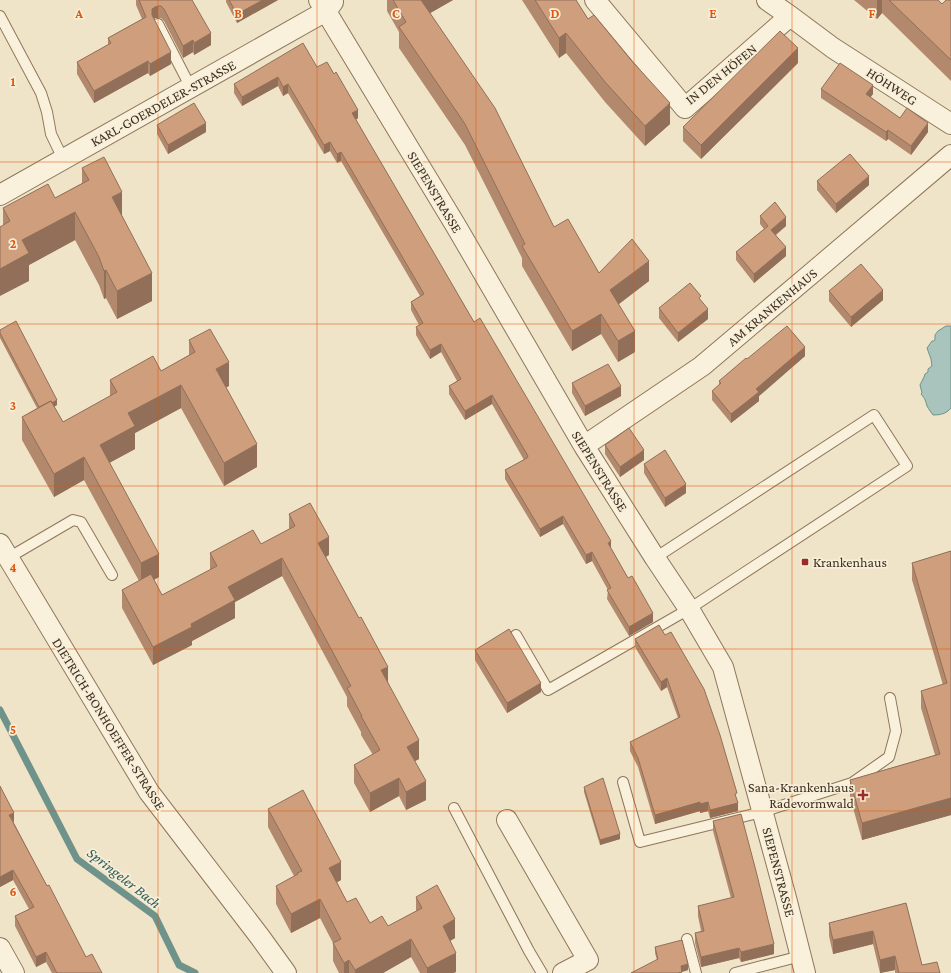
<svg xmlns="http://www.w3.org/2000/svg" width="951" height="973" font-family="'Crimson Pro',serif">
	<rect width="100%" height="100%" fill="#f0e4c8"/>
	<!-- water -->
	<path fill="#a9c4bc" stroke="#6f938a" d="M946,326h5v82c-5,6 -11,7 -18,7 -2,-3 -4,-5 -6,-9 -2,-6 -1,-6 -6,-12l1,-1 -2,-8 4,-8 1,-3 3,-2v-3l4,-3 -1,-7 -4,-11 5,-7h2l1,-1v-5l3,-4z"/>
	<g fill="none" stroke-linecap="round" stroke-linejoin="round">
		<!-- stream -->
		<path stroke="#6f938a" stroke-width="7" d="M0,710l77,149 78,57 24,49 16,8"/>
		<!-- service casing -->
		<g stroke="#8d765c" stroke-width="12">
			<path id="service" d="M0,16l41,77 6,19 4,22 12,25
				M158,24l33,64
				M8,558l65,-38 8,2 31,53
				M516,635l32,55 141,-81 218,-143 -33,-51 -219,143
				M623,782l17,60 122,-30 90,-29 37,-26 7,-26 -6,-33
				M454,808l75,143 13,22
				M687,939l9,34
				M735,973l66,-17"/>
		</g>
		<!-- minor casing -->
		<g stroke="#8d765c" stroke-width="22">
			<path id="minor" d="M319,0l137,226 128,220 71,112 34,51 34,58 63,231 19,75
				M595,0l90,108 105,-92
				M767,0l23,16 43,32 118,76
				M0,195l326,-184 7,-9
				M584,446l118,-80 123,-104 126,-107
				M0,544l149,248 111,145 26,36
				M507,820l81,140 -25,13
				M0,948l14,25"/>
		</g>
		<!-- service -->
		<use href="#service" stroke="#faf1dc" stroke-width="10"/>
		<!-- minor -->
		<use href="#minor" stroke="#faf1dc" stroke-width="20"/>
	</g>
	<!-- wall -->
	<path fill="#b2896c" d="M136,0h56l19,45 -17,10 -1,-3 -10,6 -19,-37 -3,-3h-6l-1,1 17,45 -21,12 -2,-3 -54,30 -17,-29v-12l31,-17v-7l34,-19 -6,-14z
		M226,0h52l-41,23 -11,-21z
		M387,0h66l-23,13 124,214 45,46 50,8 -31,23 17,48 -17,10 -17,-28 -29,17 -50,-85v-8l-57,-113 -66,-97v-16l-12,-21z
		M522,0h54l12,19 82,105 -25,22 -40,-44 -39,-49 -7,5z
		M854,0h84l4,4 9,-4v81l-69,-68 -5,6z
		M798,63l-97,96 -18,-18v-14z
		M317,67l41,51 -2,2 118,202 137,226 42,74 -24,14 -22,-37 1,-9 -16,-29 -6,3 -23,-40 -23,13 -35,-58v-9l19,-10 -32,-56 -27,16 -16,-26v-8l8,-5 -16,-29 -11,7 -14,-24v-8l3,-2 -8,-15v-8l9,-6 -79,-135 -4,2 -7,-12 -6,3 -36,-61 -5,3 -5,-10 -36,20 -8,-13v-9z
		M821,89l52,5 -3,3 30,21 28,14 -17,23 -23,-16 -2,2 -65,-43z
		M157,125l49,7 -38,22 -11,-20z
		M82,168l40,49 30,84 -35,18 -11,-21 -2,1 -5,-14 -24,-45 -46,25v16l-26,-56v-17l52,-10 27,-15z
		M817,181l52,4 -33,28 -19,-23z
		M760,216l26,10 -10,9 10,21 -32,27 -18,-23v-8l28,-23 -4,-5z
		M829,291l54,9 -32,27 -22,-26z
		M659,308l49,11 -30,23 -19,-24z
		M0,330l57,75 -3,2 9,15 47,-26v-16l51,-9 28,-16v-15l40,46 -3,1 31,80 -33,19 -43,-78 -46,25v16l-26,14 50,114 -5,3 8,15 48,-25v-17l51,-9 28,-15v-15l40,41 -3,2 62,125 31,77 -4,2 11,39 -20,10 -7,-14 -29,16 -16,-29v-18l19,-10 -12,-20v-3l-14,-26v-9l-65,-121 -47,26v16l-43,23v4l-39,20 -31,-57v-18l17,-9 -55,-101 -30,17 -32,-57v-23l15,-9 -37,-70z
		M805,356l-46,40v5l-28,22 -19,-23v-9l7,-6v-4l28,-22z
		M572,383l49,13 -36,20 -13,-23z
		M605,445l39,15 -24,17 -15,-23z
		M644,464l42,29 -21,14 -21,-34z
		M951,551v264l-89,25 -12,-43v-17l85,-25 -14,-47v-17l22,-6 -31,-105v-17z
		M659,625l78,175 1,11 -28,7 -2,-7 -8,2v-2l-45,13 -17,-57 -8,-16v-9l48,-24 -11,-31 -6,4 -26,-44v-8z
		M475,650l66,42 -34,21 -32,-53z
		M584,787l36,52 -20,6 -16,-53z
		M268,809l73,71 -4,2 10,20 23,21 18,3 28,-15v-14l39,41 -5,3 6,31 -3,1h-33l-9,-16 -28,16h-44l-6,-12v-18l-13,-25 -29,15 -15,-29v-18l18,-10 -26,-49z
		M713,821l43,53 18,80 -33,8 -2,-4 -38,9 -6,-24v-10l6,-2 -3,-15v-10l33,-8 -18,-67z
		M14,823l33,63 39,71 16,16h-50l-6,-11 -10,5 -21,-41v-10l14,-7 -16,-29 -13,7z
		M906,903l16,62 18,8h-45v-3l-15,3 -7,-29 -40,10 -4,-18v-13z
		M655,947l33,23 -6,2v1l-25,-13 -2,-7z"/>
	<!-- shaded-wall -->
	<path fill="#916f58" d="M263,0h15l-41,23v-9z
		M420,0h33l-33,19z
		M877,0h5v13l-5,6z
		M158,6v12h-3l-3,3v-12l3,-2z
		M211,33v12l-17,10v-12z
		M566,33v20l-7,5v-20z
		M193,40v12l-10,6v-12z
		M798,48v15l-97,96v-14z
		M171,52v12l-21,12v-12z
		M148,61v12l-54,30v-12z
		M278,77v9l-36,20v-9z
		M288,84v9l-5,3v-9z
		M873,85v9l-7,9v-9z
		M670,103v21l-25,22v-20z
		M358,110v8l-6,4v-9z
		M206,123v9l-38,22v-9z
		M928,123v9l-17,23v-9z
		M888,130v9l-2,2v-9z
		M330,142v9l-6,3v-9z
		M341,152v9l-4,2v-9z
		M869,176v9l-33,28v-9z
		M122,192v27l-10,-22z
		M75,212v28l-46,25v16l-29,15v-27l22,-29z
		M786,217v9l-15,12v-8z
		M786,247v9l-32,27v-9z
		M649,261v20l-39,30v-21z
		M106,270v28l-2,1v-28z
		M152,273v28l-35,18v-28z
		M883,290v10l-32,27v-10z
		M708,309v10l-30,23v-9z
		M601,314v20l-29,17v-20z
		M635,331v21l-17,10v-21z
		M441,344v8l-11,7v-9z
		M805,347v9l-46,40v5l-28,22v-9l25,-25z
		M229,362v24l-13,7v-24z
		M181,385v23l-46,25v16l-35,19v-23l28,-32z
		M621,386v10l-36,20v-10z
		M492,395v9l-27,16v-9z
		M57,400v5l-17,9v-5z
		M257,444v23l-33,19v-23z
		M644,450v10l-24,17v-10z
		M84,457v23l-30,17v-23z
		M686,484v9l-21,14v-9z
		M563,516v8l-23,13v-8z
		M329,537v18l-11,6v-18z
		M611,541v9l-3,-7z
		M592,552v9l-6,3v-9z
		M159,554v23l-18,9v-23z
		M282,558v18l-47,26v16l-43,23v4l-39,20v-18l75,-60z
		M653,613v9l-24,14v-9z
		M388,667v18l-7,-15z
		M667,678v9l-6,4v-9z
		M541,683v9l-34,21v-10z
		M419,740v19l-12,6v-18z
		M399,778v18l-29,16v-19z
		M426,781v19l-20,10v-18z
		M951,798v17l-89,25v-17z
		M700,802v9l-45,13v-9z
		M708,802v9l-8,2v-9z
		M738,803v8l-28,7v-8z
		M14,813v10l-5,-8z
		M620,834v5l-20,6v-5z
		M341,862v18l-12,7v-19z
		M13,870v10l-13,7v-10z
		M320,899v19l-29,15v-19z
		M455,919v19l-12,7v-19z
		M873,931v13l-40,10v-14z
		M411,939v18l-28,16h-28v-3z
		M774,944v10l-33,8v-10z
		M739,948v10l-38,9v-10z
		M46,952v10l-10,5v-10z
		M456,953v19l-3,1h-26v-5z
		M895,956v14l-15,3v-13z
		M349,960v13h-5v-10z
		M688,964v6l-7,2v-6z"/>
	<!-- building -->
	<path fill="#cf9f7d" stroke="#916f58" d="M139,0h53l19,33 -17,10 -1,-3 -10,6 -19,-37 -3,-3h-3l-3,1 -3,2v6l19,37 -21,12 -2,-3 -54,30 -17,-29 34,-19 -3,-5 38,-21z
		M229,0h34l-26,14z
		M393,0h28l74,108 59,119 14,-8 31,54 33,-34 17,22 -39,29 25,41 -17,10 -17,-27 -29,17 -50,-85 3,-2 -60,-120 -66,-97 7,-5z
		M535,0h41l12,19 6,-4 37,45 39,43 -25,23 -40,-44 -39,-49 -7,5z
		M889,0h49l4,4 4,-4h5v60z
		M780,31l18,17 -97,97 -18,-18z
		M303,43l14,24 10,-5 7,12 2,-2 22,38 -6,3 86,147 36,62 6,-4 131,223 -3,2 20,35 4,-2 21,37 -24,14 -22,-37 4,-2 -19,-36 -6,3 -23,-39 -23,13 -35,-59 22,-12 1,-2 -36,-61 -27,16 -16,-25 12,-7 -20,-35 -11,6 -14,-23 7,-4 -12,-21 13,-8 -83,-142 -4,2 -7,-12 -6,3 -36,-61 -5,3 -5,-10 -36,20 -8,-13z
		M840,63l33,22 -7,9 34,24 7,-10 21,15 -17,23 -23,-16 -2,2 -65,-43z
		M194,103l12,20 -38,22 -11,-20z
		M850,154l19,22 -33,28 -19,-23z
		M104,157l18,35 -10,5 40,76 -35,18 -11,-21 -2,1 -5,-14 -24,-45 -53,28 7,13 -29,16v-42l10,-6 -7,-13 45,-24 7,14 34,-18 -7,-12z
		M775,202l11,15 -15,13 15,17 -32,27 -18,-22 32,-26 -8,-10z
		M861,264l22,26 -32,27 -22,-26z
		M690,283l11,13 -2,2 9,11 -30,24 -19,-25z
		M16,321l41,79 -5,3 -1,-2 -12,6 -39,-74v-3z
		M787,326l18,21 -49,42 3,3 -28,22 -19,-23 9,-8 -2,-2 27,-23 1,1z
		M210,329l19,33 -13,7 41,75 -33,19 -43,-78 -53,28 7,13 -35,19 59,109 -18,9 -57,-106 -30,17 -32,-57 29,-16 12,21 54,-30 -7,-12 43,-24 8,15 34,-19 -6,-12z
		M608,364l13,22 -36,20 -13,-23z
		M629,428l15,22 -24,17 -15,-22z
		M665,450l21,34 -21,14 -21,-34z
		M310,503l19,34 -11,6 41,75 2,-1 27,50 -7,3 38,70 -12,7 19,34 -20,11 -7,-14 -29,15 -16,-28 26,-15 -19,-34h1l-15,-28 4,-2 -69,-128 -54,29 7,13 -44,24 1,3 -39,20 -31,-57 29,-16 11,21 55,-29 -7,-13 43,-23 8,14 34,-18 -6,-12z
		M951,551v247l-89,25 -12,-43 90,-26 -19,-63 26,-8 -35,-120z
		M659,625l6,10 6,-3 33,57 16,46 17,58 -2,1 3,9 -28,7 -2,-8 -8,2v-2l-45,13 -17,-57 -8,-16 50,-25 -13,-39 -6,4 -26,-43z
		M509,629l32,54 -34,20 -32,-53z
		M603,778l17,56 -20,6 -16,-53z
		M0,786l14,27 -5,2 38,71 2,-1 37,72 6,-3 10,19h-45l-11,-21 -10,5 -21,-41 19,-9 -21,-37 -13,7z
		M303,790l38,72 -12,6 18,34 9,-4 14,25 12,-7 6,10 34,-18 -6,-11 21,-12 18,34 -12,7 13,27 -29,15 -16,-29 -56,31 -6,-10 -5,3 -11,-20 8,-4 -21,-40 -29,15 -15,-28 22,-12 -1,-1 5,-2 -34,-62z
		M741,814l15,57 18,73 -33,8 -2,-4 -38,9 -6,-24 9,-2 -6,-25 36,-9 -21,-76z
		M906,903l16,62 15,-3 3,11h-41l-4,-17 -15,4 -7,-29 -40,9 -4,-17z
		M682,940l6,24 -7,2 1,6 -5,1h-46l27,-14 -3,-12z"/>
	<!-- grid -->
	<path fill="none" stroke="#df570d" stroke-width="1" stroke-opacity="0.55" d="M158,0v973M317,0v973M476,0v973M634,0v973M792,0v973M0,162h951M0,324h951M0,486h951M0,649h951M0,811h951"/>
	<!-- markers -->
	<g fill="#9e2a2b" stroke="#f7eed8" stroke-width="1.5">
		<rect x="801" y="558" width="8" height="8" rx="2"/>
		<path d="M861 789h4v4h4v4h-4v4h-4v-4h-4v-4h4z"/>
	</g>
	<g text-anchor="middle" stroke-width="3.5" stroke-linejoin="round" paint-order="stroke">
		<!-- street labels -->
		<g font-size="14" fill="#3d2e20" stroke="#f7eed8">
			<text transform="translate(721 74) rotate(-39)" y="5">IN DEN HÖFEN</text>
			<text transform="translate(892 86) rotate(33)" y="5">HÖHWEG</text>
			<text transform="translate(163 103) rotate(-29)" y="5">KARL-GOERDELER-STRASSE</text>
			<text transform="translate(435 192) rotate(59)" y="5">SIEPENSTRASSE</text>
			<text transform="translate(772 307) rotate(-40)" y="5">AM KRANKENHAUS</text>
			<text transform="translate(600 471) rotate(58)" y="5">SIEPENSTRASSE</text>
			<text transform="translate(109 724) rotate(58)" y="5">DIETRICH-BONHOEFFER-STRASSE</text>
			<text transform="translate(779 872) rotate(75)" y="5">SIEPENSTRASSE</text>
		</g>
		<!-- poi labels -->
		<g font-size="14" fill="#3d2e20" stroke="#f7eed8" text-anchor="start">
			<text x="813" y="567">Krankenhaus</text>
			<text x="854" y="792" text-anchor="end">Sana-Krankenhaus<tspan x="854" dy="16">Radevormwald</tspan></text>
		</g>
		<!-- water labels -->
		<g font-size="15" font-style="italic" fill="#2f5d5a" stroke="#f7eed8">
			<text transform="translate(124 878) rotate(38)" y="5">Springeler Bach</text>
		</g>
	</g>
	<g font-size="13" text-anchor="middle" font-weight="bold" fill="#df570d" stroke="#f7eed8" stroke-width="3.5" stroke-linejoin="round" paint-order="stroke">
		<text x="79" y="18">A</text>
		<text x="238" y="18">B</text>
		<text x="396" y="18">C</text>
		<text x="555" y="18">D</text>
		<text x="713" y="18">E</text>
		<text x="872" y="18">F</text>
		<text x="13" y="86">1</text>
		<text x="13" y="248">2</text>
		<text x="13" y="410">3</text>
		<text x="13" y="572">4</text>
		<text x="13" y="734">5</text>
		<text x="13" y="896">6</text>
	</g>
</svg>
